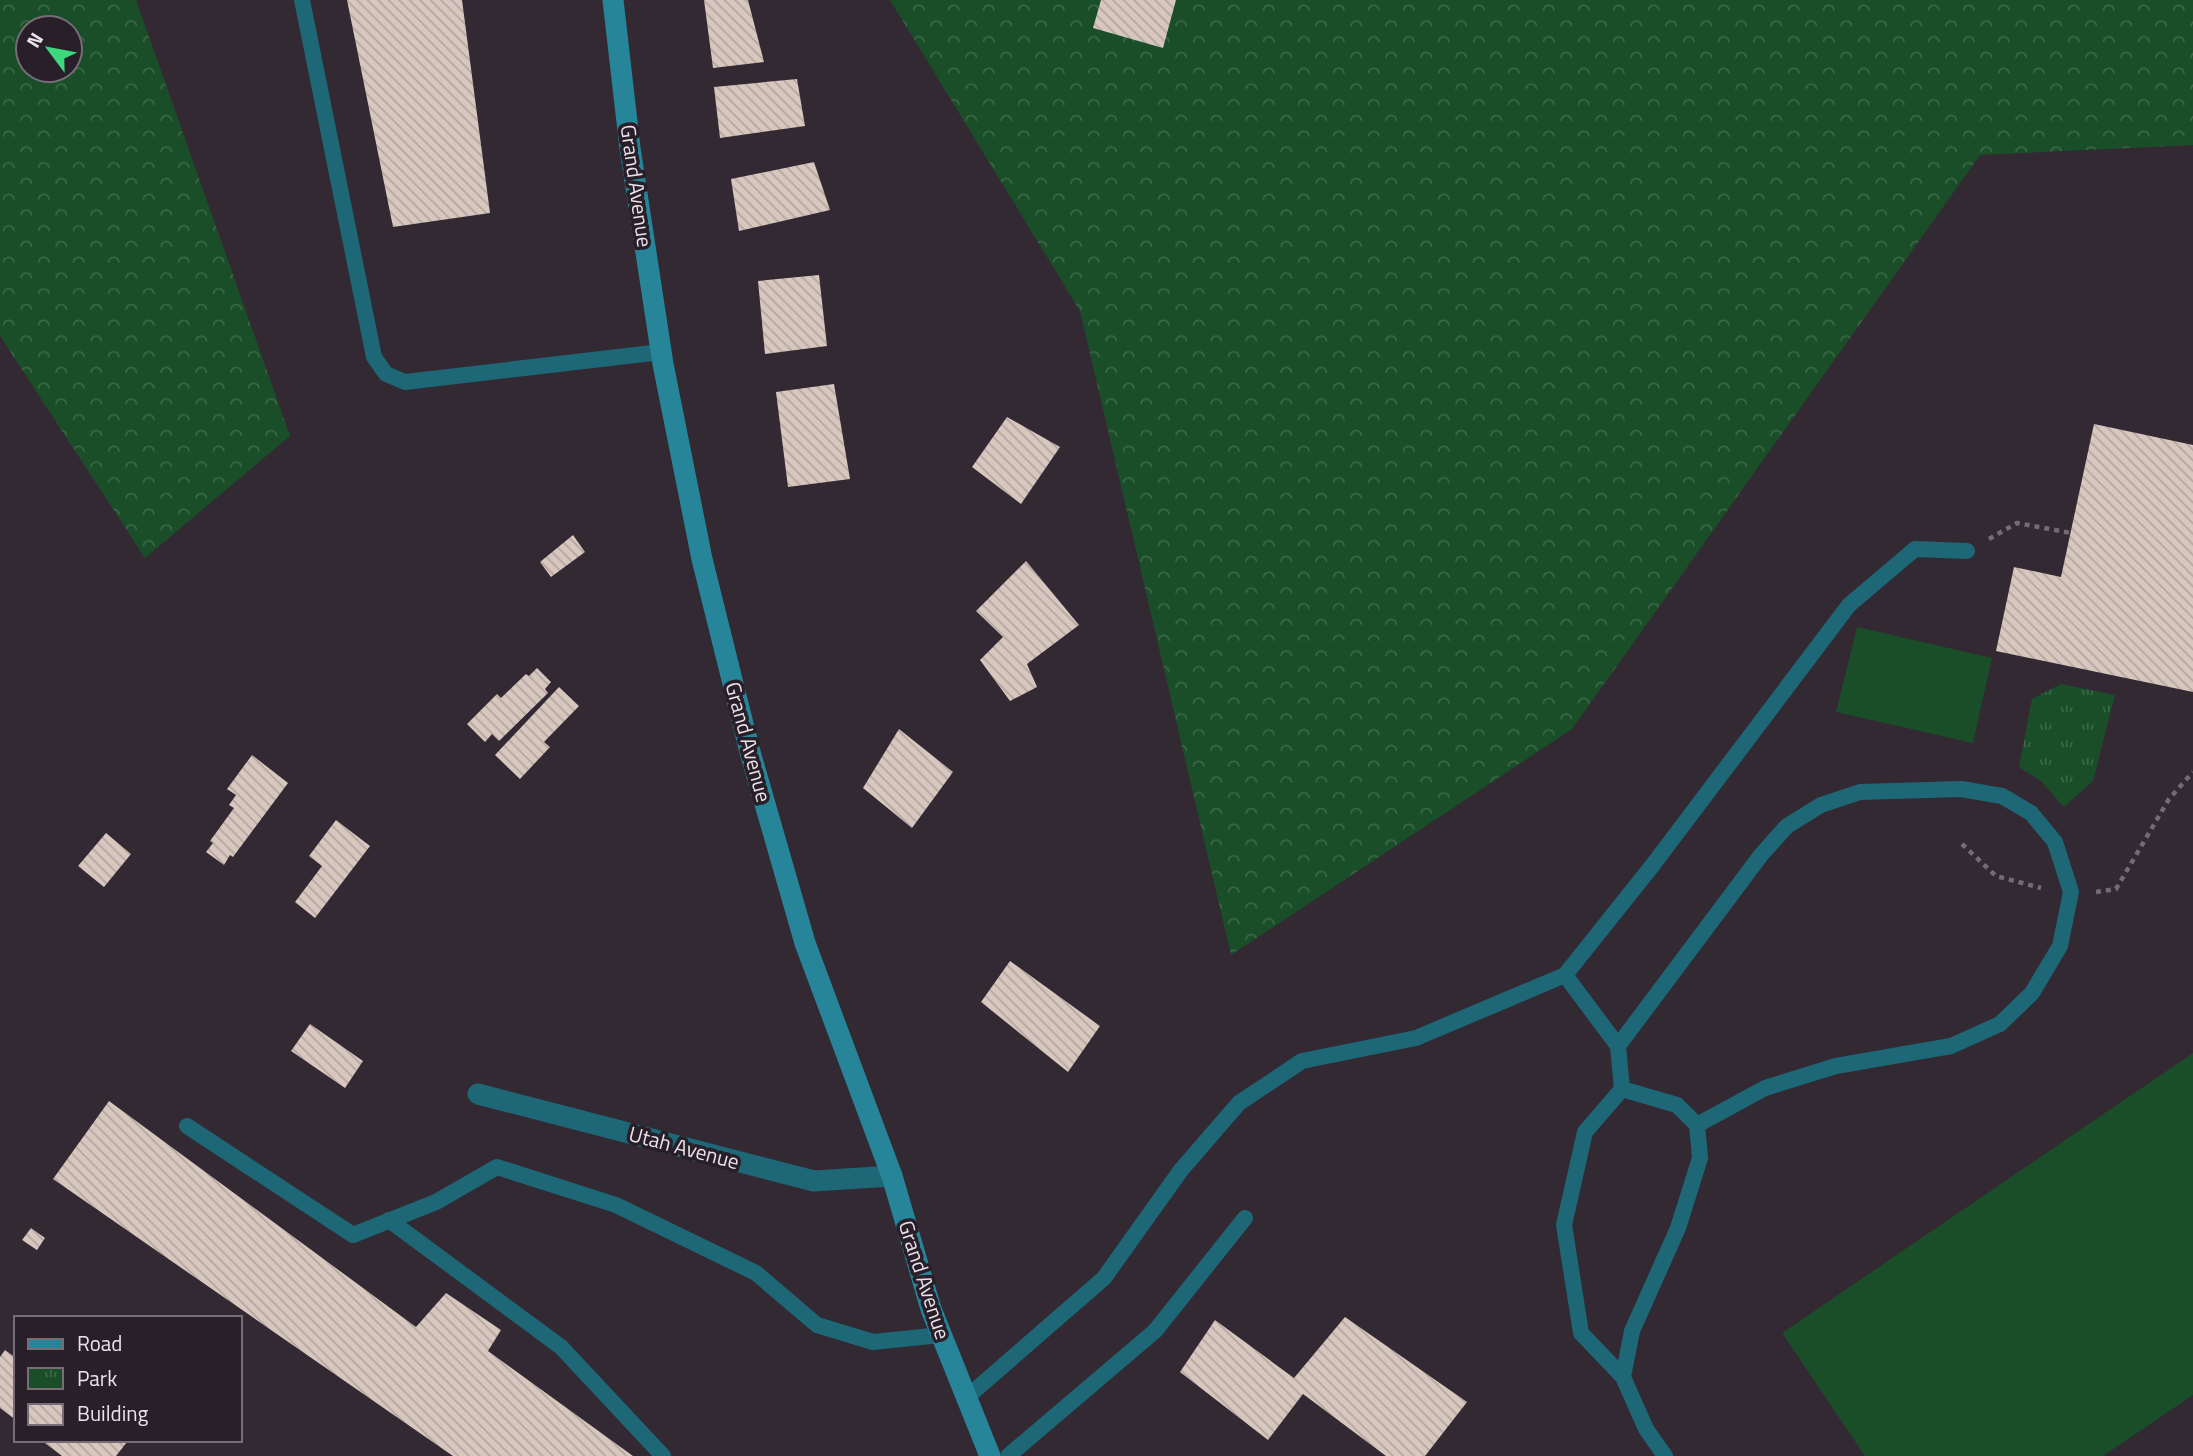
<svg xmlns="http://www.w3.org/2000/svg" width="2193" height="1456" font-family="'Titillium Web',sans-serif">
	<defs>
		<pattern id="forest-crowns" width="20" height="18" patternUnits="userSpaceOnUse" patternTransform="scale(1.75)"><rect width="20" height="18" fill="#1a4e28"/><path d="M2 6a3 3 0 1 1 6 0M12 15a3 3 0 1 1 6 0" fill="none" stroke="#3b6747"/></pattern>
		<pattern id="park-tufts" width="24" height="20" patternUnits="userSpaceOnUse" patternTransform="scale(1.75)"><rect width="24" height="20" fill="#1a4e28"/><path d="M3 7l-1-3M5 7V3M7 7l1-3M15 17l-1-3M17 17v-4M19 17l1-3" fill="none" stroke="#3b6747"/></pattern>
		<pattern id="building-back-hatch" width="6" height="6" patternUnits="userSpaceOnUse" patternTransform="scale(1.75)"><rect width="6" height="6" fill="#d7c7be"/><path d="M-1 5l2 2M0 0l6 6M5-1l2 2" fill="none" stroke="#b3a6a0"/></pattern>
	</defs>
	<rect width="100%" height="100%" fill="#322933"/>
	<!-- forest -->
	<path fill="url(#forest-crowns)" fill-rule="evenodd" d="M0,0h136l154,436 -145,122 -145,-222zM28,28h42v42h-42z
		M890,0h1303v145l-213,10 -408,574 -341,226 -151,-644z"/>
	<!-- park -->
	<path fill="url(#park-tufts)" d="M2061,684l54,11 -22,86 -29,26 -23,-26 -22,-14 13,-68z"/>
	<!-- garden -->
	<path fill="#1a4e28" d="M1857,627l135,31 -19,85 -137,-31z
		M2193,1053v342l-90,61h-238l-83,-123z"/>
	<!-- building -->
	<path fill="url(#building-back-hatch)" d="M347,0h115l28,213 -97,14z
		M704,0h44l16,62 -51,6z
		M1101,0h75l-13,48 -70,-20z
		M797,79l8,47 -85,12 -6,-51z
		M814,162l16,48 -91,21 -8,-52z
		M819,275l8,71 -62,8 -7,-73z
		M834,384l16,95 -62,8 -12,-95z
		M1007,417l53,30 -39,57 -49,-37z
		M2094,424l99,21v247l-197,-41 18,-84 47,10z
		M573,535l12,17 -34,25 -11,-15z
		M1026,561l53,64 -52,39 10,23 -27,14 -30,-41 23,-23 -27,-26z
		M537,668l14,14 -6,7 3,4 -49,48 -7,-7 -7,8 -18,-18 30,-30 4,4 25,-24 3,2z
		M559,687l20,19 -35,36 6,5 -30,32 -25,-24z
		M899,729l54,43 -41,56 -49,-40z
		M252,755l36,28 -55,74 -3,-2 -6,10 -18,-13 7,-9 -3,-2 24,-33 -5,-3 7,-10 -9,-6z
		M336,820l34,26 -55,72 -20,-16 27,-36 -13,-10z
		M106,833l25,21 -27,33 -26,-21z
		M1010,961l90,65 -32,46 -87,-70z
		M310,1024l53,37 -18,27 -54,-37z
		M109,1101l307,226 30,-34 55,37 -13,21 145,105h-180l-400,-277z
		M31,1228l14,10 -8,12 -15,-10z
		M1345,1317l122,85 -42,54h-39l-83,-62 -35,46 -88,-68 35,-52 79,58z
		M5,1350l11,8v62l-16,-12v-51z
		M41,1440h84l2,2 -11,14h-54z"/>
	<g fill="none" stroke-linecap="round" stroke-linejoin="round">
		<!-- path -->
		<path stroke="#746c75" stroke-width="4.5" stroke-dasharray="5 5" stroke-linecap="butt" d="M1989,539l28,-16 54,10
			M1962,844l34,32 45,12
			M2096,892l20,-3 53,-90 24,-27"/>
		<!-- lane -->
		<path stroke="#1d6777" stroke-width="16" d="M302,0l72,357 12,17 19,8 256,-30
			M1565,975l53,71 4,43
			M1618,1046l143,-191 26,-29 34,-21 39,-13 101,-3 41,7 29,17 24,29 16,50 -11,54 -28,47 -32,31 -49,22 -115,20 -71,22 -68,37
			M187,1126l166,109 83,-33 61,-35 119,38 140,68 61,52 56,17 68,-7
			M389,1220l172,127 102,109
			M1623,1377l9,-46 46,-103 22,-70 -3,-33 -20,-20 -55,-16 -37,43 -21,93 17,108 42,44 23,52 19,27
			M966,1398l138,-120 77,-108 58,-67 63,-42 114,-23 149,-63 87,-109 197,-261 66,-56 52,2
			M1008,1456l147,-125 90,-113"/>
		<!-- street -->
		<path stroke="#1d6777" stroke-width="21" d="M478,1094l336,87 78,-5"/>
		<!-- secondary -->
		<path stroke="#268599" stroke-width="21" d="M613,0l17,148 33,216 39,195 48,193 55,191 87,233 39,133 59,147"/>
	</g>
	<g text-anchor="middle" stroke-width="7" stroke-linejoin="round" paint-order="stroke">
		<!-- street labels -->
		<g font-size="21" fill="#eae3ea" stroke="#281f29">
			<text transform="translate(636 186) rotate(82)" y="7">Grand Avenue</text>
			<text transform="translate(748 742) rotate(75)" y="7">Grand Avenue</text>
			<text transform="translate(684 1148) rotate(15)" y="7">Utah Avenue</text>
			<text transform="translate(924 1280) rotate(72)" y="7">Grand Avenue</text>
		</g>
	</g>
	<!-- legend -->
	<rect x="14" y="1316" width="228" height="126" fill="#281f29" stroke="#766d76" stroke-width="2"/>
	<rect x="28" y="1339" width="35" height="10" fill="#268599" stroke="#766d76" stroke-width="2"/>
	<text x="77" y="1351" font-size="21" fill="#eae3ea">Road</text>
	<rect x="28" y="1368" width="35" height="21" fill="url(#park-tufts)" stroke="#766d76" stroke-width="2"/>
	<text x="77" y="1386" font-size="21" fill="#eae3ea">Park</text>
	<rect x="28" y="1404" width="35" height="21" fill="url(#building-back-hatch)" stroke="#766d76" stroke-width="2"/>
	<text x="77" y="1421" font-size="21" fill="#eae3ea">Building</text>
	<!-- north arrow -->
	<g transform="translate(49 49) rotate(302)"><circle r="33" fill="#281f29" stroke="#766d76" stroke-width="2"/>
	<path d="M0-5L12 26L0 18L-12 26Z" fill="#3dd77e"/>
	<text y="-10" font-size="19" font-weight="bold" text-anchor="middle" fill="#eae3ea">N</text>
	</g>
</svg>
